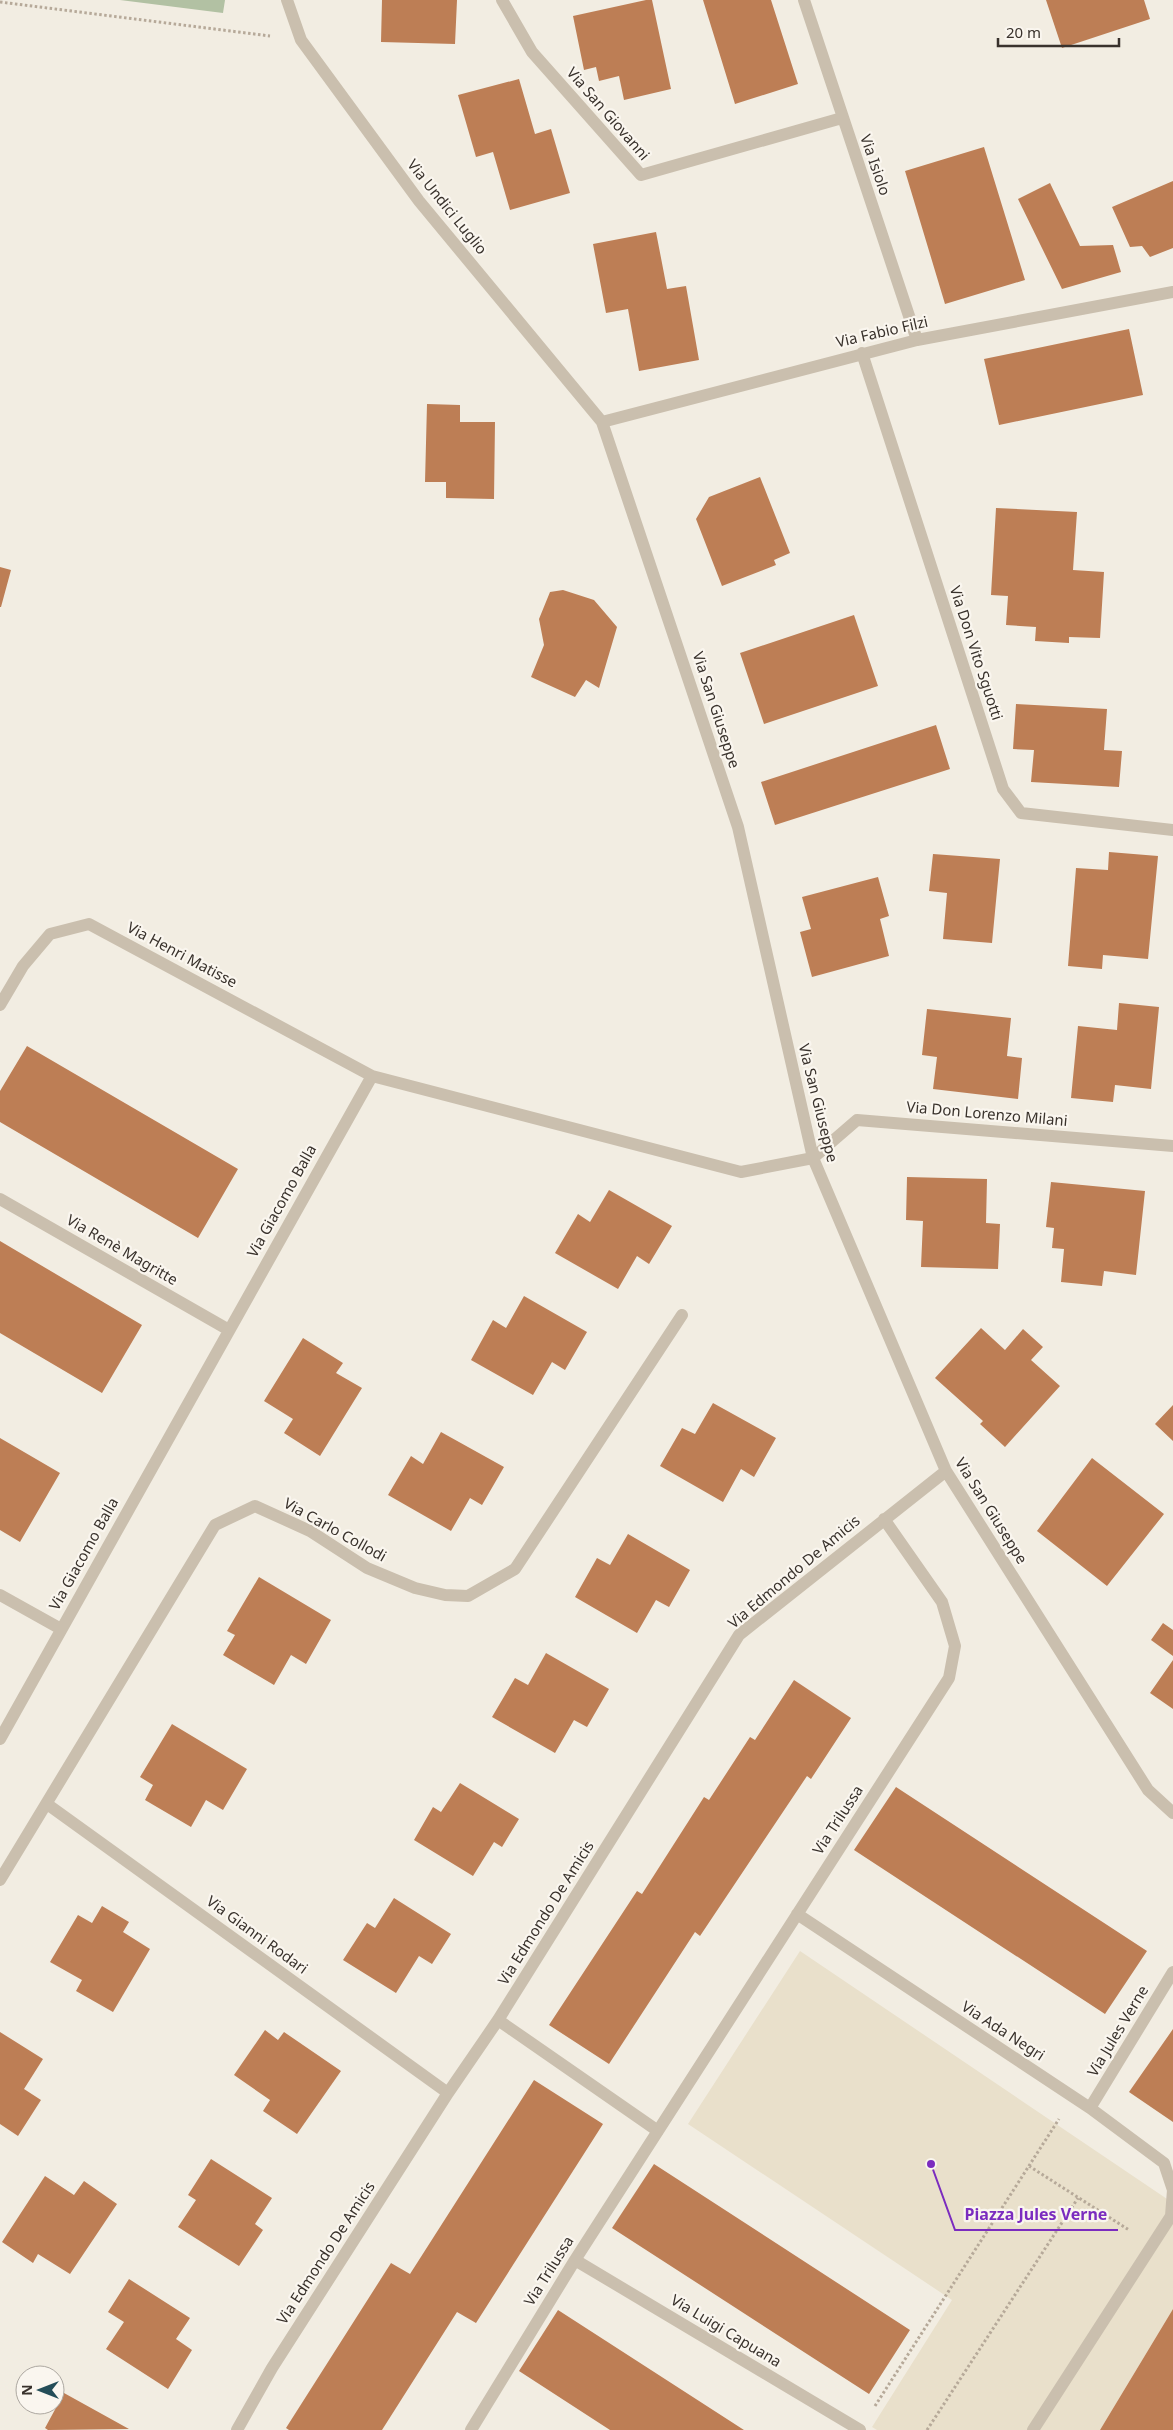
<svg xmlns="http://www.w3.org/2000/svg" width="1173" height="2430" font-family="'Noto Sans',sans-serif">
	<rect width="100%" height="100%" fill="#f2ede2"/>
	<!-- green -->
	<path fill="#b2c1a3" d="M120,0h105l-2,13z"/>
	<!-- plaza -->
	<path fill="#e9e0cb" d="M800,1951l373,252v106l-73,121h-223l-5,-3 80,-127 -264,-176z"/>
	<!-- building -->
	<path fill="#bd7e55" d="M382,0h75l-2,44 -74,-2z
		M646,0h6l19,89 -47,11 -5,-24 -20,5 -3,-14 -12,3 -11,-54z
		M703,0h68l27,84 -63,20z
		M1046,0h98l6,19 -88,29z
		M519,79l16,55 16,-5 19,64 -60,17 -17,-58 -17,5 -18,-62z
		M984,147l41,133 -80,24 -40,-133z
		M1173,181v67l-23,9 -8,-11 -12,1 -18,-40z
		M1050,183l30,63 33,-1 8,27 -59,17 -44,-90z
		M656,232l11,57 19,-3 13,74 -60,11 -11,-62 -22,4 -13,-69z
		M1129,329l14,66 -144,30 -15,-66z
		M427,404l33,1v17h35l-1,77 -48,-1v-16h-21z
		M760,477l30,76 -16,7 2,5 -54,21 -26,-67 13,-22z
		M996,508l81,4 -4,58 31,2 -4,66 -31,-1v6l-34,-2 1,-14 -30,-2 2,-29 -17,-1z
		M0,567l11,3 -10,37h-1z
		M563,590l31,10 23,27 -18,61 -13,-8 -11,17 -44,-20 13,-32 -5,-26 11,-27z
		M854,615l24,71 -114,38 -24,-71z
		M1016,704l91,5 -3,41 18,1 -3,36 -88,-5 3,-32 -21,-1z
		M936,725l14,44 -175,56 -14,-43z
		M1109,852l49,4 -10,103 -45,-4 -1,14 -34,-3 8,-98 32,2z
		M933,854l67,5 -8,84 -49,-4 4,-46 -18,-2z
		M878,877l11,39 -9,3 9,37 -77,21 -12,-45 11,-3 -9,-32z
		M1119,1003l40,4 -8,82 -36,-4 -2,17 -42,-4 7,-72 39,4z
		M927,1009l84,9 -4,38 15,2 -4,41 -85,-10 4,-32 -15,-2z
		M27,1046l211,123 -40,69 -198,-116v-31z
		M907,1177l80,2 -1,44 14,1 -2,45 -77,-2 2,-46 -17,-1z
		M1051,1182l94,9 -9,84 -32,-4 -2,15 -41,-4 3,-33 -12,-1 2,-20 -8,-1z
		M609,1190l63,36 -23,38 -12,-8 -19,33 -63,-36 23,-39 12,8z
		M0,1241l142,84 -40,68 -102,-60z
		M524,1296l63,36 -22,38 -13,-8 -19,33 -62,-35 22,-40 13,8z
		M981,1328l24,22 18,-21 20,18 -12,13 29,26 -55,61 -25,-23 3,-3 -48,-43z
		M303,1338l40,25 -7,10 26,15 -42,68 -36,-23 9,-14 -29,-18z
		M713,1403l63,35 -22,39 -13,-8 -18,33 -63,-36 22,-38 13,6z
		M1173,1405v36l-18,-17z
		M441,1432l63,35 -22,38 -12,-7 -19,33 -63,-36 23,-39 12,8z
		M0,1438l60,35 -40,69 -20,-12z
		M1092,1458l72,56 -57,72 -70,-55z
		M628,1534l62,36 -21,37 -13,-7 -19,33 -62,-36 22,-39 13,7z
		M259,1577l72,43 -25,44 -15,-9 -17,30 -51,-30 12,-20 -8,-4z
		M1163,1623l10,7v26l-22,-16z
		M546,1653l63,36 -22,38 -13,-7 -19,33 -63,-36 23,-39 13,7z
		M1173,1660v49l-23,-16z
		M794,1680l57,38 -40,61 -4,-3 -107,160 -5,-4 -86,132 -60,-39 88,-134 5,3 62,-97 5,3 41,-63 5,3z
		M172,1724l75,45 -24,41 -17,-10 -15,27 -46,-27 8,-15 -13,-8z
		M460,1783l59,36 -17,28 -8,-5 -21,34 -59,-36 19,-33 8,5z
		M896,1787l251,164 -42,63 -251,-164z
		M394,1898l57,36 -19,30 -13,-8 -23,37 -53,-33 24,-37 8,5z
		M102,1906l27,16 -6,10 27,17 -37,63 -37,-21 6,-11 -32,-18 28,-47 14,8z
		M1173,2029v93l-44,-30z
		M265,2030l13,10 6,-8 57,39 -44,63 -34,-23 7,-11 -36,-25z
		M0,2032l43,27 -19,30 17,11 -23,36 -18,-12z
		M534,2080l69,44 -127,199 -19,-11 -75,118h-93l-3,-2 105,-165 19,11z
		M211,2159l61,39 -17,26 8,6 -24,36 -61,-39 18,-27 -8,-5z
		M654,2164l256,166 -41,64 -257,-166z
		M45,2176l29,19 10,-14 33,23 -47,70 -32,-20 -5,9 -31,-21z
		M129,2279l61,39 -14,21 16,11 -24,39 -62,-40 18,-27 -16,-10z
		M1173,2309v121h-73z
		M558,2310l186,120h-134l-91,-59z
		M64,2393l65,36 -81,1 -3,-2z"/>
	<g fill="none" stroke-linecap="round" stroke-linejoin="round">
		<!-- path -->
		<path stroke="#b6a999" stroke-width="3" stroke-dasharray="2.5 2.5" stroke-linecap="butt" d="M0,2l270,34
			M1029,2166l100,64
			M875,2406l184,-287
			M927,2430l151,-232"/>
		<!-- street -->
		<path stroke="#cabfae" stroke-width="12" d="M287,0l14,40 118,161 183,221 136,405 75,331 133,313 202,319 25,23
			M502,0l30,52 109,123 201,-57
			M804,0l113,340
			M862,353l141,436 18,24 152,17
			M602,422l315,-82 256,-48
			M0,1005l23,-39 27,-32 39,-10 283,152 369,96 72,-14 44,-38 316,26
			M0,1199l229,131
			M0,1595l61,34
			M0,1739l372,-663
			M47,1804l401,289
			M0,1880l215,-355 40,-19 55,25 57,37 48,20 30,7 23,1 47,-27 167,-254
			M797,1914l293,194 74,55 9,27
			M498,2020l160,111
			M1090,2108l83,-136
			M575,2260l285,170
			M237,2430l35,-62 176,-275 50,-73 241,-385 207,-164
			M471,2430l104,-170 374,-582 6,-32 -13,-44 -58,-83
			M1033,2430l138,-214 2,-26"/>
	</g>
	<g text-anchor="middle" stroke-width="4.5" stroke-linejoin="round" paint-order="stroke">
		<!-- street labels -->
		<g font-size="15" fill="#39322c" stroke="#faf6ef">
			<text transform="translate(608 114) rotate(49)" y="5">Via San Giovanni</text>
			<text transform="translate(875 165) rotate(71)" y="5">Via Isiolo</text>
			<text transform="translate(447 207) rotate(51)" y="5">Via Undici Luglio</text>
			<text transform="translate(882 332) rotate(-13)" y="5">Via Fabio Filzi</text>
			<text transform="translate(976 653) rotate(72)" y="5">Via Don Vito Sguotti</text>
			<text transform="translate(716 710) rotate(72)" y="5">Via San Giuseppe</text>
			<text transform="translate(182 955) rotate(28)" y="5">Via Henri Matisse</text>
			<text transform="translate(818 1103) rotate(76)" y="5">Via San Giuseppe</text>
			<text transform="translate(987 1114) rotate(5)" y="5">Via Don Lorenzo Milani</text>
			<text transform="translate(282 1201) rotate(-61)" y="5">Via Giacomo Balla</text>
			<text transform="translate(122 1250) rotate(30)" y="5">Via Renè Magritte</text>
			<text transform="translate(991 1511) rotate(58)" y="5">Via San Giuseppe</text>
			<text transform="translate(335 1530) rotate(29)" y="5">Via Carlo Collodi</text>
			<text transform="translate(84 1554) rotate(-61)" y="5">Via Giacomo Balla</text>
			<text transform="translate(794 1572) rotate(-40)" y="5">Via Edmondo De Amicis</text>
			<text transform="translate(838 1820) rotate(-57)" y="5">Via Trilussa</text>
			<text transform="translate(546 1913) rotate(-58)" y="5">Via Edmondo De Amicis</text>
			<text transform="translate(257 1935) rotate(36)" y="5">Via Gianni Rodari</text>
			<text transform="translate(1003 2031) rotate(33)" y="5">Via Ada Negri</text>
			<text transform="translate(1118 2031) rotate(-59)" y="5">Via Jules Verne</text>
			<text transform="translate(326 2253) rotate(-57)" y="5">Via Edmondo De Amicis</text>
			<text transform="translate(549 2271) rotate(-58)" y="5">Via Trilussa</text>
			<text transform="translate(726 2331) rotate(31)" y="5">Via Luigi Capuana</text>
		</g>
	</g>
	<!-- callouts -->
	<path fill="none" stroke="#7b2cbf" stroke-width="2" d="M931 2164L955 2230H1118"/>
	<circle fill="#7b2cbf" stroke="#faf6ef" stroke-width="2" cx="931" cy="2164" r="5"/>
	<g font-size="16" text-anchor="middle" font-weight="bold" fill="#7b2cbf" stroke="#faf6ef" stroke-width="4.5" stroke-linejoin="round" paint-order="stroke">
		<text x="1036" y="2220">Piazza Jules Verne</text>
	</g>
	<!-- north arrow -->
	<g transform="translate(40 2390) rotate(270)"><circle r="24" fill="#faf6ef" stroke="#ada8a1"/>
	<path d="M0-4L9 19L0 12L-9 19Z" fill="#244d58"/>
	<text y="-8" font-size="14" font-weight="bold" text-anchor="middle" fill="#39322c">N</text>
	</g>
	<!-- scale -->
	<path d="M998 38v8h121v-8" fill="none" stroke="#39322c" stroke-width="2.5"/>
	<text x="1006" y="38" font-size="15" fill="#39322c" stroke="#faf6ef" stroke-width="4" paint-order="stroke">20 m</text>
</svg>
